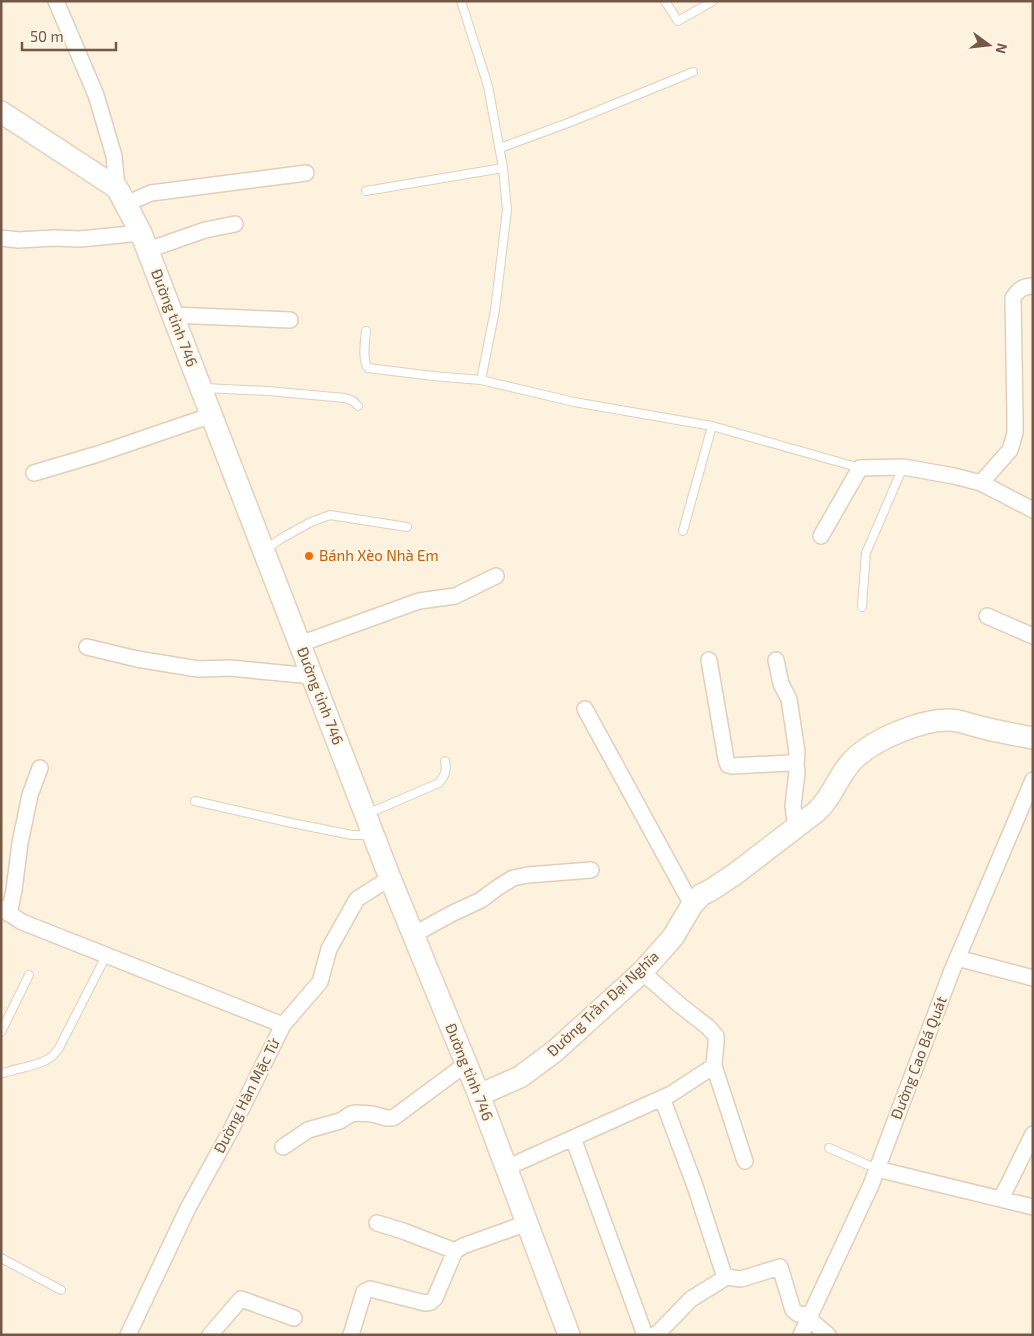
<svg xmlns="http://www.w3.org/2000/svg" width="1034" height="1336" font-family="'Exo 2',sans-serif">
	<rect width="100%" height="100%" fill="#fdf2de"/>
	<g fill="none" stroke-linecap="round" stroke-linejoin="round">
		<!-- lane casing -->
		<g stroke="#e1ceba" stroke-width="10">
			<path id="lane" d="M461,1l27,85 15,82 4,42 -12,100 -14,70
				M665,1l13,20 35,-20
				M500,148l68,-25 125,-51
				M366,191l137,-23
				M366,331c-1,10 -4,30 2,37l65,8 48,4 93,22 138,24 148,42
				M204,388l64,3 77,7 8,3 5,5
				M683,531l29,-105
				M266,549l16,-11 29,-16 19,-7 77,12
				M862,607l3,-42 1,-12 37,-86
				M195,801l97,22 60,12h20
				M367,814l72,-31c6,-8 8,-12 6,-22
				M1,1032l28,-57
				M1,1074c14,-6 39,-8 50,-17 3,-2 6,-6 8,-9l47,-92
				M829,1148l48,21
				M1,1258l60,32"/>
		</g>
		<!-- street casing -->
		<g stroke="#e1ceba" stroke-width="18">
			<path id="street" d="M56,1l40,94 18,61 3,32
				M126,204l25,-11 155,-20
				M1,238l17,2 36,-2 26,1 61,-6
				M148,250l57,-20 30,-6
				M173,315l117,5
				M34,473l64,-19 114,-39
				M981,483l29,-33 5,-17v-16l-2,-119c5,-8 10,-12 20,-12
				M821,536l39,-68 43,-1 51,9 27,7 52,27
				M987,616l46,20
				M300,644l119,-43 36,-5 41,-20
				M87,647l50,12 61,10 32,-1 82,8
				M709,660l17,99 2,6 4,1 57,-3 7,2
				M776,660l5,24 8,15 8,53 -1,13 1,7 -4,34 3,22
				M585,709l107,196
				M1,908l21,14 261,103
				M9,914l5,-24 6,-47 10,-48 10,-27
				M413,935l38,-21 30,-14 16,-12 16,-10 15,-3 63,-5
				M957,958l76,20
				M642,972l39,34 27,21 8,9c1,10 -2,20 -2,30l31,95
				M662,1098l33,88 30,92
				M573,1138l72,197
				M283,1147l25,-17 32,-9 11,-7 6,-1 15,1 15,4h6l73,-54
				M506,1168l165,-74 43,-28
				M877,1169l156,38
				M1001,1199l32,-65
				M377,1223l26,8 52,20
				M809,1319l19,16
				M128,1335l60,-127 43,-78 52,-105 37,-43 9,-33 28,-50 33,-21
				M210,1335l31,-36 53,19
				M351,1335l13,-43 6,-3 55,14 6,-1 4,-4 20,-47 8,-5 64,-23
				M655,1335l4,-3 32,-33 34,-21c5,-2 10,1 16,1l39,-12 13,43 5,4 13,1
				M801,1335l70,-150 80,-212 82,-193"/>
		</g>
		<!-- secondary casing -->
		<g stroke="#e7cfb8" stroke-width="24">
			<path id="secondary" d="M1,112l116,76 24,45 249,645 89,217 90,240
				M479,1095l41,-18 35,-26 87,-79 31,-35 19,-32 9,-10 10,-5 24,-16 81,-62c17,-15 22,-37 37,-52 21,-21 76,-45 105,-39 9,2 17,5 26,7 16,4 33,7 49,10"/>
		</g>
		<!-- lane -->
		<use href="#lane" stroke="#fff" stroke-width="8"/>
		<!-- street -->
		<use href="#street" stroke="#fff" stroke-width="15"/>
		<!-- secondary -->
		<use href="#secondary" stroke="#fff" stroke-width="21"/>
	</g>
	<!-- markers -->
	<circle fill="#e8710a" stroke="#fff6e6" stroke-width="2" cx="309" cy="556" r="5"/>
	<g text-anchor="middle" stroke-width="4.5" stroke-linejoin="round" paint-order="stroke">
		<!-- street labels -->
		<g font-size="15" fill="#745846" stroke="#fff6e6">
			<text transform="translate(174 318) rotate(69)" y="5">Đường tỉnh 746</text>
			<text transform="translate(320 696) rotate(69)" y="5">Đường tỉnh 746</text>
			<text transform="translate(603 1004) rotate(-43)" y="5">Đường Trần Đại Nghĩa</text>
			<text transform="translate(919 1058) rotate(-69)" y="5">Đường Cao Bá Quát</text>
			<text transform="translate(469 1072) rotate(68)" y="5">Đường tỉnh 746</text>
			<text transform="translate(247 1096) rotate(-63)" y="5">Đường Hàn Mặc Tử</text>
		</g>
		<!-- food labels -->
		<g font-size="15" fill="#c56008" stroke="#fff6e6" text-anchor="start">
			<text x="319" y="561">Bánh Xèo Nhà Em</text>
		</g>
	</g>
	<!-- border -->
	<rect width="1034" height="1336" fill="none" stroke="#745846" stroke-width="5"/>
	<!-- north arrow -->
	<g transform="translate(989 45) rotate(105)" stroke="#fff6e6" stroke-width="4" paint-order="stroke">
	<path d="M0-4L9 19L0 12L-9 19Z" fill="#745846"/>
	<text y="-8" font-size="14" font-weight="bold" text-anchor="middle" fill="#745846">N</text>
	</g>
	<!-- scale -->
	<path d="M22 42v8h94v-8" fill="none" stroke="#745846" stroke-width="2.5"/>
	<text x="30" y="42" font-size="15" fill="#745846" stroke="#fff6e6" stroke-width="4" paint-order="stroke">50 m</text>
</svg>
